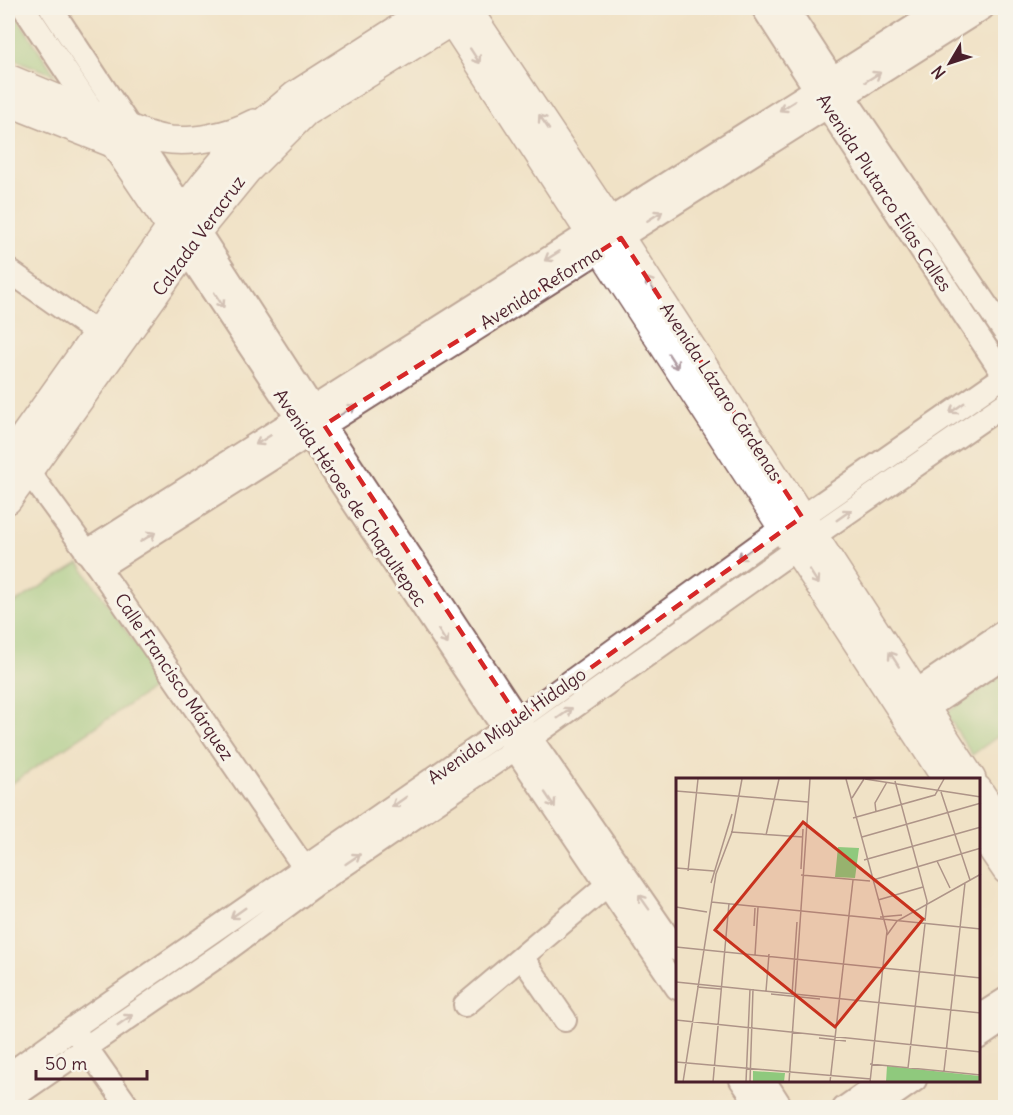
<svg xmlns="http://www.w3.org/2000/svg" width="1013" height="1115" font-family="Delius,sans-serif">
	<rect width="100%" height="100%" fill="#f7f3e8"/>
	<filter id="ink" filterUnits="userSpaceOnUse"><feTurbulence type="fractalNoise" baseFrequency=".0167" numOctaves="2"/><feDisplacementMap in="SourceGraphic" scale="12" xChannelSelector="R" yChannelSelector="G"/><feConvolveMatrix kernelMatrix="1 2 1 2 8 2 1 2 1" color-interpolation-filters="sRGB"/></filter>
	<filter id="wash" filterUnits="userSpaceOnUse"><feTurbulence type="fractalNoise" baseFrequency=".008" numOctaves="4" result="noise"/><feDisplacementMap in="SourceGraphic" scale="24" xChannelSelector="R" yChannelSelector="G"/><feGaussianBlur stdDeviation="1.35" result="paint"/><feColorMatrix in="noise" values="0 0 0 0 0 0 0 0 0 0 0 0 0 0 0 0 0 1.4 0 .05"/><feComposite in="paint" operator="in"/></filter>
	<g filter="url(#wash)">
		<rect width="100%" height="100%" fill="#f0e2c6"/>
		<!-- park -->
		<path fill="#8fc97d" stroke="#6c7454" stroke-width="1.5" d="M8,8h3l44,67 -47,-18z
			M79,563l83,119 -154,104v-179z
			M1005,674v57l-33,24 -26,-42z"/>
	</g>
	<g filter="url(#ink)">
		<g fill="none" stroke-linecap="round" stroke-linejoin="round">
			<!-- minor casing -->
			<g stroke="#846361" stroke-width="26">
				<path id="minor" d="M24,8l74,111
					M51,8l133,201 140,216 206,312 147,213
					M763,8l64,99 179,271
					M787,8l57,88 162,238
					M186,251l318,478 11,20 162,239
					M8,270l89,63
					M28,471l71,97 213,311
					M86,552l857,-544
					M99,568l884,-560
					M903,700l103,-70
					M912,719l94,-64
					M522,957l43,63
					M465,1005l142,-120 11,-7
					M978,1017l28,-18
					M79,1037l50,71
					M978,1038l28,-19
					M8,1075l65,-47 446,-309 263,-191 20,-11 204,-142
					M741,1080l19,28
					M764,1080l18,28
					M8,1101l216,-149 91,-67 200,-136 299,-213 192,-133
					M844,1108l40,-28
					M875,1108l40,-28"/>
			</g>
			<!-- major casing -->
			<g stroke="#846361" stroke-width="30">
				<path id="major" d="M443,8l503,771
					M467,8l142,212 363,559
					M8,78c31,13 63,26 94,39 20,8 40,18 61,22 27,5 67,-3 91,-16
					M8,102l106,42 66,98
					M8,458l89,-125 73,-105 35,-46 32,-38 58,-49 136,-87
					M8,500l178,-249 12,-20 49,-60 59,-59 161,-100
					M978,789l28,42
					M978,829l28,41"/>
			</g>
			<!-- minor -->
			<use href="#minor" stroke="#fff" stroke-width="22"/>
			<!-- major -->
			<use href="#major" stroke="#fff" stroke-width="27"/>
		</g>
		<!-- one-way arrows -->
		<defs><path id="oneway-shaft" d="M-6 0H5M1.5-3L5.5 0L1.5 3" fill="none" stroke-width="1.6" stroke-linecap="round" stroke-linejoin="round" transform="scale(1.5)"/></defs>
		<g stroke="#ae9aa0">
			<use href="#oneway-shaft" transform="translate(475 56) rotate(57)"/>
			<use href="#oneway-shaft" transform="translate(873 77) rotate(-32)"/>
			<use href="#oneway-shaft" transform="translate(787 106) rotate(148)"/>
			<use href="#oneway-shaft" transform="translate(544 122) rotate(-124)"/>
			<use href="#oneway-shaft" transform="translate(655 216) rotate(-32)"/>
			<use href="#oneway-shaft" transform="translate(552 256) rotate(148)"/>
			<use href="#oneway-shaft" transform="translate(651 285) rotate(-123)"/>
			<use href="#oneway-shaft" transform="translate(219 300) rotate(57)"/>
			<use href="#oneway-shaft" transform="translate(673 361) rotate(57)"/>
			<use href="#oneway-shaft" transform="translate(957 408) rotate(145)"/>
			<use href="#oneway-shaft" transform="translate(348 410) rotate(-32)"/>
			<use href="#oneway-shaft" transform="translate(263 440) rotate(148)"/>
			<use href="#oneway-shaft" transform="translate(844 515) rotate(-35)"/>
			<use href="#oneway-shaft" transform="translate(148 537) rotate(-32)"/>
			<use href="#oneway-shaft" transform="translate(745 554) rotate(144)"/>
			<use href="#oneway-shaft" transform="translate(814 577) rotate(57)"/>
			<use href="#oneway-shaft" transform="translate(443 637) rotate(57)"/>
			<use href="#oneway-shaft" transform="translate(894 659) rotate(-123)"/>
			<use href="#oneway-shaft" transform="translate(565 713) rotate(-35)"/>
			<use href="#oneway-shaft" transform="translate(550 800) rotate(56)"/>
			<use href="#oneway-shaft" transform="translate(399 802) rotate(145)"/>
			<use href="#oneway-shaft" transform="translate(353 859) rotate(-34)"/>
			<use href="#oneway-shaft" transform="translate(644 902) rotate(-125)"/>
			<use href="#oneway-shaft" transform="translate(238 913) rotate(145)"/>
			<use href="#oneway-shaft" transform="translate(125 1020) rotate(-35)"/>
		</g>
	</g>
	<!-- marked area -->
	<path d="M0 0H1013V1115H0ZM621,238l181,279 -283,202 -195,-294z" fill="#f0e2c6" fill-opacity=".55" fill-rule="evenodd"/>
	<path fill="none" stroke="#d62828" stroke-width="4.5" stroke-dasharray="12 8" stroke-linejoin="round" d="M621,238l181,279 -283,202 -195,-294z"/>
	<g text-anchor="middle" stroke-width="6" stroke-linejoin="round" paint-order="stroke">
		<!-- street labels -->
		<g font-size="18" fill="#4a1f2b" stroke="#f7f3e8">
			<text transform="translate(884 193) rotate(57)" y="6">Avenida Plutarco Elías Calles</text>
			<text transform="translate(199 236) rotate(-54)" y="6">Calzada Veracruz</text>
			<text transform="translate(541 288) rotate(-32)" y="6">Avenida Reforma</text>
			<text transform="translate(721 392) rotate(57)" y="6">Avenida Lázaro Cárdenas</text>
			<text transform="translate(350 498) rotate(56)" y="6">Avenida Héroes de Chapultepec</text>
			<text transform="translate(174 677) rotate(56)" y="6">Calle Francisco Márquez</text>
			<text transform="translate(507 726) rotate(-35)" y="6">Avenida Miguel Hidalgo</text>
		</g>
	</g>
	<!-- overview -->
	<g transform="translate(676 778)">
		<rect width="304" height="304" fill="#f0e2c6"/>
		<path d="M162,69l21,1 -4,30 -20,-1zM211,288l93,10v6h-94zM77,293l32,2 -1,9h-31z" fill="#8fc97d"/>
		<path fill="none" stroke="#ae9488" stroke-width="1.5" d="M170,1l41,152 -17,151M189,1l116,18M219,3l32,120 -2,20M0,13l132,11M265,14l29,88M176,20l12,-19M200,34l-1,-9 12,-21M177,40l82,-23 9,-16M55,54l72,5M90,57l13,-56M186,59l119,-34M188,82l117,-33M261,83l13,27M0,90l38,3M125,91l2,-40M12,93l10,-92M125,97l69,6M197,102l108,-32M35,105l21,-69M202,122l45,-13M35,124l270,27M0,129l31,5M204,139l22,-2M78,148l1,-18M211,157l10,-14 84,-47M0,169l305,31M79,177l3,-48M0,204l305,31M21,209l24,2M90,213l3,-37M95,216l49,5M116,217l5,-73M0,242l305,32M143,260l27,3M0,284l195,17M194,286l111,11M232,290l17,-144M268,293l21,-188M7,304l33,-208 16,-42 10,-53M37,304l16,-179M70,304l4,-93M74,304l3,-93M113,304l21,-303M154,304l23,-202"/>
		<path fill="#c8321e" fill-opacity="0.15" stroke="#c8321e" stroke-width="3" d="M127,44l120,97 -88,108 -120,-97z"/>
		<rect width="304" height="304" fill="none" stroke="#4a1f2b" stroke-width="3"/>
	</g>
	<!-- margin -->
	<rect width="1013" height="1115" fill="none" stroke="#f7f3e8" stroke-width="30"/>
	<!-- north arrow -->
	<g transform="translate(950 63) rotate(231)" stroke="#f7f3e8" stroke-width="4.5" paint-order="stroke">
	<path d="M0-4.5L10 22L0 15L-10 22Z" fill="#4a1f2b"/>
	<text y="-9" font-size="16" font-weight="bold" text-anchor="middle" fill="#4a1f2b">N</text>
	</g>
	<!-- scale -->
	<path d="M36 1070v9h111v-9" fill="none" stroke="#4a1f2b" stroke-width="3"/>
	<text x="45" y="1070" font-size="18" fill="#4a1f2b" stroke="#f7f3e8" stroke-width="4.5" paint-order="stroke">50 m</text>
</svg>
